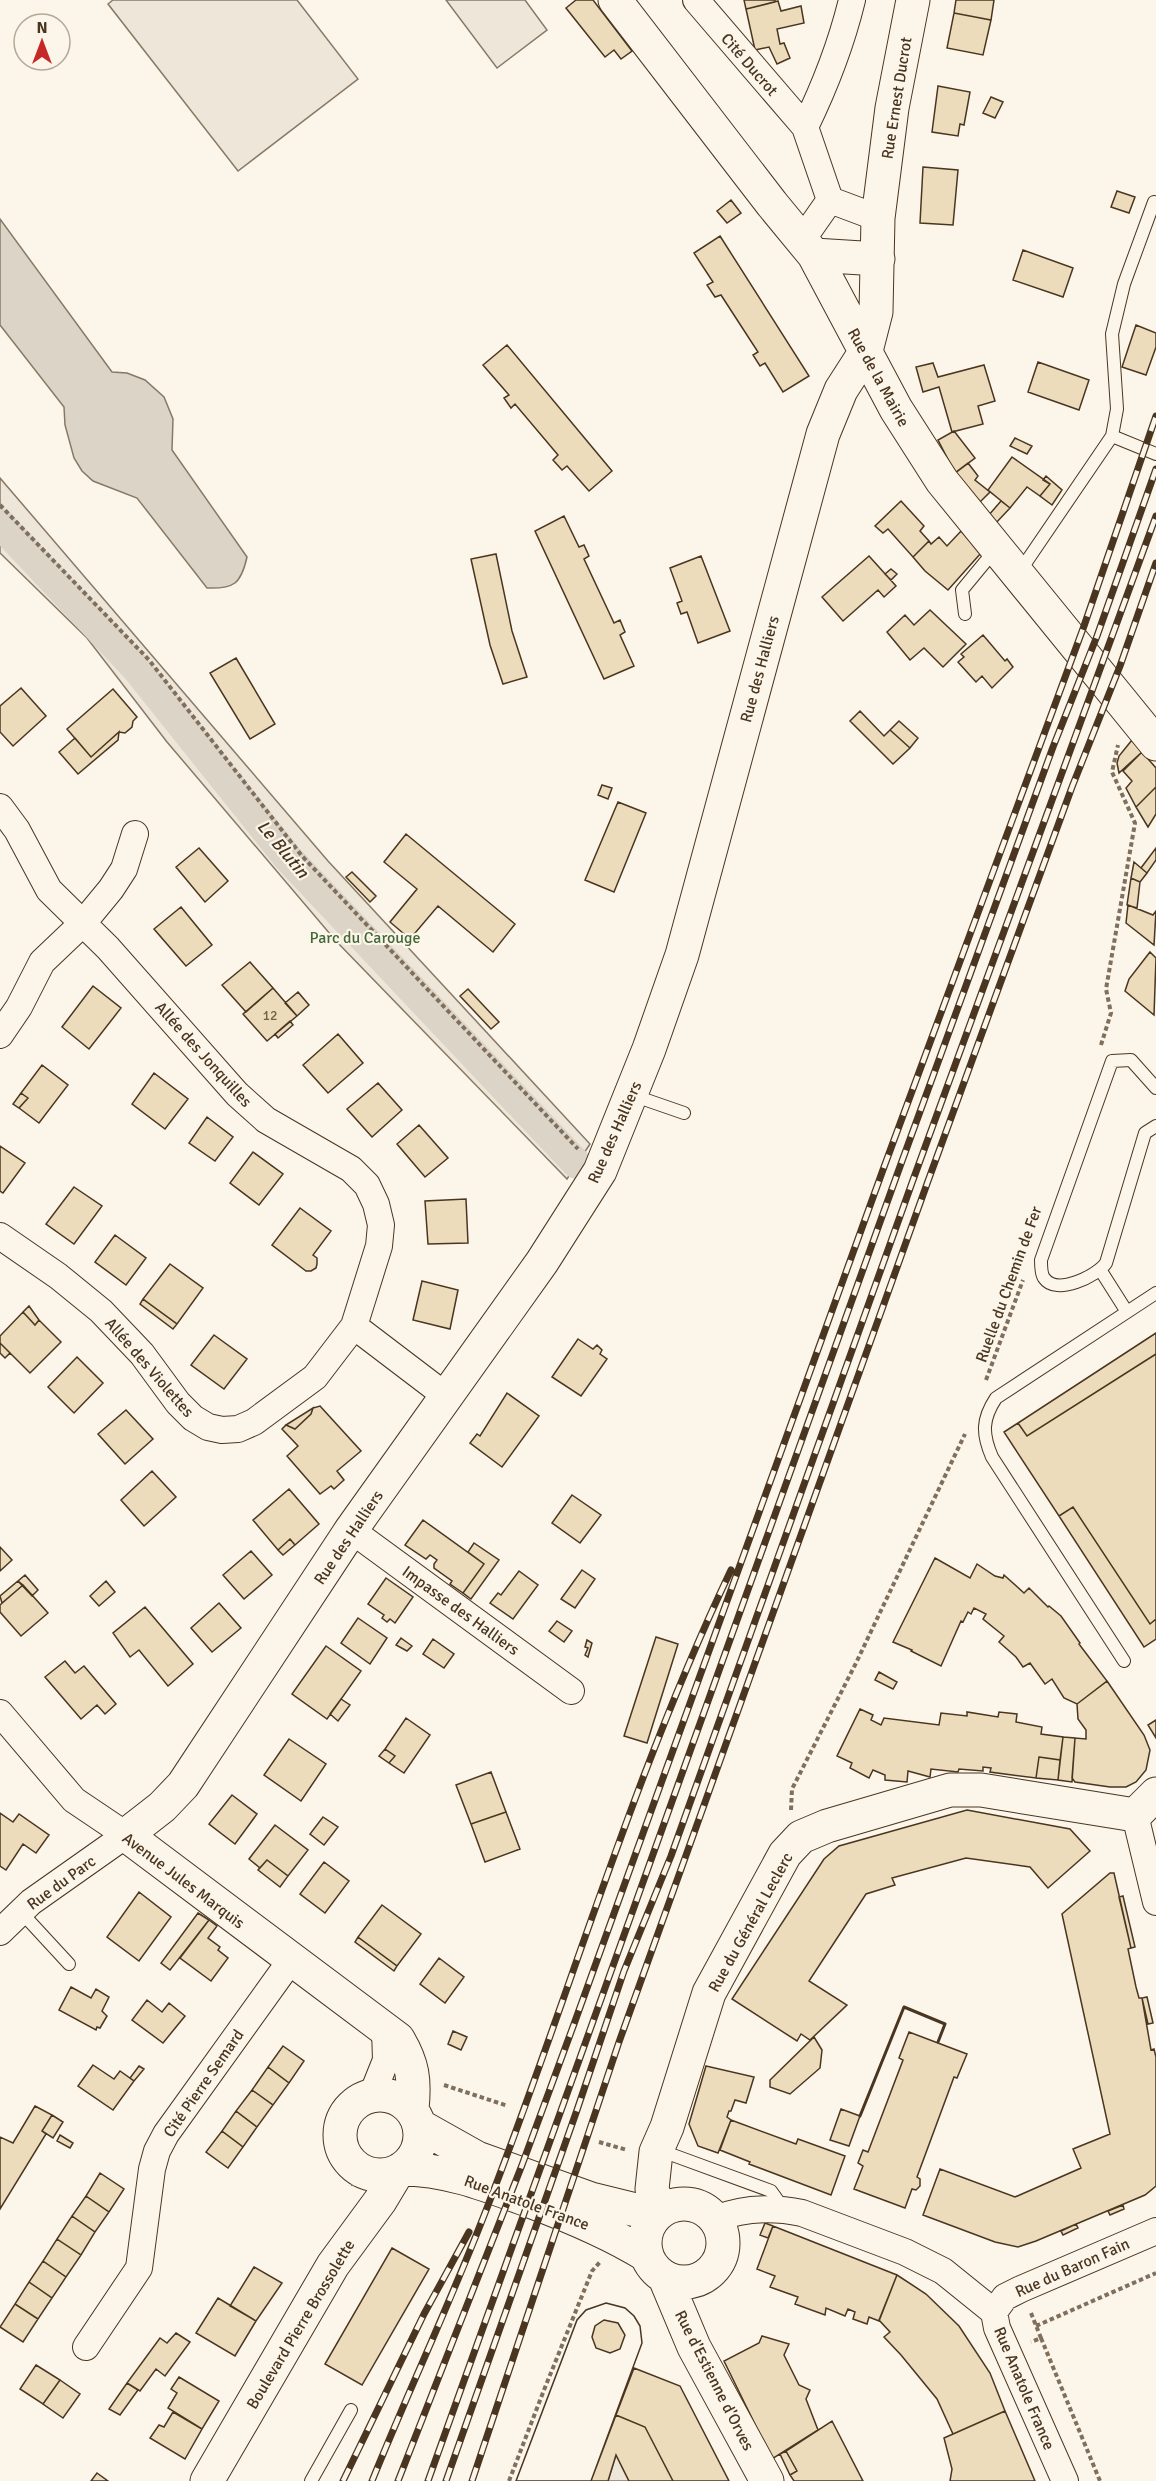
<svg xmlns="http://www.w3.org/2000/svg" width="1156" height="2481" font-family="Signika,sans-serif">
	<rect width="100%" height="100%" fill="#fbf6e9"/>
	<!-- green -->
	<path fill="#ede6d9" stroke="#887966" stroke-width="1.5" d="M113,0h184l61,79 -120,92 -130,-167z
		M446,0h79l22,30 -50,38z
		M0,478l328,383 262,283 -23,35 -231,-238 -169,-199 -80,-104 -87,-85z
		M616,2455l13,26h-21z"/>
	<!-- water -->
	<path fill="#dcd4c6" stroke="#887966" stroke-width="1.5" d="M0,219l112,153 15,1 18,7 19,17 9,22 -1,31 75,107c-6,27 -13,32 -40,31l-70,-90 -44,-17 -11,-10 -8,-13 -9,-33 -1,-18 -64,-82z"/>
	<g fill="none" stroke-linecap="round" stroke-linejoin="round">
		<!-- canal -->
		<path stroke="#dcd4c6" stroke-width="30" d="M0,524l136,144 152,190 289,306"/>
	</g>
	<!-- building -->
	<path fill="#ecdcbc" stroke="#4a3520" stroke-width="1.5" fill-rule="evenodd" d="M576,0h17l39,51 -11,8 -7,-9 -9,7 -39,-49z
		M744,0h31v2l-29,7z
		M956,0h38l-3,20 -37,-7z
		M778,1l3,10 20,-5 3,17 -27,6 3,15 4,-1 6,15 -13,6 -8,-17 -14,3 -9,-41z
		M954,13l37,7 -8,35 -36,-7z
		M938,86l32,6 -6,33 -4,-1 -2,12 -26,-4z
		M991,97l12,5 -8,16 -12,-5z
		M923,167l35,3 -5,55 -33,-2z
		M1117,191l18,6 -6,16 -18,-6z
		M731,200l10,13 -14,10 -10,-12z
		M720,236l89,140 -26,16 -18,-29 -5,3 -7,-11 5,-3 -37,-57 -6,2 -8,-12 6,-3 -19,-29z
		M1023,250l50,18 -10,29 -50,-17z
		M1136,325l20,8v14l-10,28 -24,-8z
		M507,345l105,126 -23,20 -22,-25 -5,4 -9,-10 5,-5 -43,-51 -4,4 -7,-10 5,-3 -26,-30z
		M1038,362l51,18 -10,30 -51,-18z
		M933,363l5,14 46,-12 11,36 -17,5 5,18 -31,8 -13,-45 -16,5 -7,-25z
		M954,431l21,27 -20,15 -17,-33z
		M1015,438l17,8 -5,8 -17,-8z
		M1012,457l38,27 -10,12 -13,-9 -17,21 -22,-18z
		M968,463l10,13 -3,4 15,12 -11,11 -24,-30z
		M1046,476l16,14 -10,15 -12,-9 10,-12 -7,-4z
		M901,501l23,25 -4,5 9,10 -16,16 -25,-28 -5,4 -8,-7z
		M1001,501l9,7 -15,16 -7,-8z
		M564,516l15,31 5,-2 5,11 -5,3 30,64 6,-3 5,12 -5,3 14,31 -30,13 -69,-148z
		M961,531l20,22 -33,37 -23,-19 -12,-14 16,-16 2,3 8,-7 8,9z
		M496,554l16,77 15,46 -24,7 -13,-39 -19,-86z
		M701,556l29,75 -32,12 -11,-31 -6,2 -4,-11 5,-2 -12,-33z
		M869,556l27,30 -12,11 -6,-7 -35,31 -21,-24z
		M891,569l6,5 -6,6 -6,-6z
		M930,610l36,34 -23,23 -19,-19 -14,12 -23,-28 18,-17 9,10z
		M983,635l22,26 2,-2 6,8 -21,21 -10,-12 -6,6 -18,-20 6,-5 -3,-3z
		M236,658l39,66 -25,15 -40,-66z
		M21,688l25,28 -33,30 -13,-14v-26z
		M113,689l24,28 -4,4 -1,6 -7,6 -6,-1 -28,25 -24,-28z
		M860,711l24,25 6,-6 20,18 -17,16 -43,-43z
		M899,721l19,17 -8,10 -20,-18z
		M119,732l-1,8 -40,34 -19,-22 16,-14 16,19z
		M1132,740l10,12 -23,21 -2,-10 2,-7z
		M1142,752l14,16v19l-20,20 -10,-19 6,-7 -9,-10z
		M602,785l10,3 -4,11 -10,-4z
		M1156,787v27l-8,13 -12,-20z
		M618,802l28,11 -32,79 -29,-12z
		M406,834l109,90 -22,28 -55,-46 -28,33 -20,-17 27,-33 -33,-27z
		M199,848l29,33 -23,21 -29,-35z
		M1156,848v12l-9,13 -6,-5z
		M1134,862l13,11 -7,9 -9,-4z
		M352,872l24,24 -6,6 -24,-25z
		M1131,878l9,4 -3,26 -10,-3z
		M1128,905l25,10 3,-4 -2,34 -28,-22z
		M181,907l31,38 -26,21 -32,-37z
		M1150,952l6,6 -2,57 -29,-24 4,-12z
		M250,962l23,26 -27,24 -24,-27z
		M93,986l28,22 -32,41 -27,-22z
		M273,988l24,28 -30,25 -24,-27z
		M468,989l31,33 -8,7 -31,-33z
		M298,992l11,13 -12,11 -12,-13z
		M290,1021l3,4 -15,13 -3,-4z
		M338,1034l25,29 -35,30 -25,-28z
		M42,1065l26,20 -29,38 -20,-15 9,-10 -7,-5z
		M154,1073l34,26 -23,30 -33,-25z
		M378,1083l24,27 -30,27 -25,-28z
		M21,1093l7,5 -9,10 -6,-4z
		M207,1117l26,20 -18,24 -26,-18z
		M419,1125l29,33 -23,19 -28,-33z
		M0,1146l25,17 -22,30 -3,-2z
		M253,1152l30,22 -24,31 -29,-22z
		M74,1187l28,19 -28,38 -28,-20z
		M466,1199l2,44 -40,1 -3,-43z
		M300,1208l31,23 -18,24 4,3v6l-1,4 -5,3h-5l-34,-26z
		M115,1235l31,23 -20,27 -31,-23z
		M170,1264l33,24 -26,36 -34,-25z
		M422,1281l36,9 -8,39 -37,-9z
		M143,1299l34,25 -4,5 -33,-25z
		M29,1306l10,14 -4,5 -12,-13z
		M23,1312l12,13 4,-5 22,22 -31,31 -30,-30v-7z
		M1156,1333v21l-129,82 -9,-13z
		M214,1335l33,24 -23,30 -33,-24z
		M578,1339l15,10 4,-4 5,5 -2,4 7,5 -26,37 -29,-19z
		M0,1343l10,10 -5,5 -5,-5z
		M1156,1354v265l-6,5 -77,-117 -14,9 -55,-84 14,-9 9,13z
		M77,1357l26,26 -29,30 -26,-26z
		M507,1393l32,23 -37,51 -32,-24 7,-9 3,2z
		M320,1406l41,45 -24,20 7,9 -10,9 -3,-3 -11,8 -33,-38 11,-10 -16,-17 4,-4 9,4 16,-15 2,-6z
		M313,1408l-2,6 -16,15 -9,-4z
		M126,1410l27,29 -28,25 -27,-30z
		M152,1471l24,26 -32,29 -23,-26z
		M289,1489l30,35 -24,21 -5,-6 -12,11 -25,-30z
		M572,1495l29,20 -21,28 -28,-20z
		M1073,1507l77,117 6,-5v20l-12,8 -85,-131z
		M423,1520l61,44 -21,29 -13,-9 2,-3 -18,-13v-4l3,-4 -7,-5 -4,4 -21,-14z
		M290,1539l5,6 -12,10 -5,-5z
		M474,1543l25,17 -28,39 -8,-6 21,-29 -16,-12z
		M0,1547l12,13 -12,11z
		M251,1551l21,24 -28,24 -21,-24z
		M935,1558l35,20 7,-14 18,12 8,2 1,-3 20,18 5,-5 19,19 1,-1 12,10 19,27 -1,1 28,37 -30,23 -13,-6 -12,-19 -7,5 -15,-21 -7,4 -7,-10 -17,-15 5,-6 -21,-17 3,-5 -12,-6 -3,6 -3,-2 -5,10 -2,-1 -20,45 -30,-15 1,-1 -19,-8z
		M582,1570l13,9 -20,29 -14,-9z
		M519,1571l19,14 -25,34 -23,-16 8,-10 3,2z
		M25,1575l13,15 -6,6 -14,-15z
		M386,1578l27,19 -18,26 -5,-4 -3,3 -5,-4 2,-3 -16,-11z
		M18,1581l5,4 -21,18 -2,-7z
		M106,1581l9,11 -16,14 -9,-10z
		M23,1585l25,28 -27,23 -21,-24v-7z
		M219,1603l22,25 -29,24 -21,-24z
		M145,1607l48,57 -25,22 -29,-36 -9,7 -17,-24z
		M358,1618l29,20 -17,26 -29,-21z
		M557,1621l15,10 -8,11 -15,-11z
		M656,1637l22,7 -31,99 -23,-7z
		M401,1638l11,8 -5,5 -11,-6z
		M433,1639l21,15 -10,14 -21,-14z
		M587,1640l5,3 -4,14 -3,-2 3,-7 -3,-1z
		M326,1646l35,25 -34,48 -35,-25z
		M65,1661l10,12 9,-7 32,38 -11,10 -8,-9 -16,14 -36,-42z
		M879,1672l18,10 -4,7 -18,-9z
		M1107,1681l37,54 6,15 -4,20 -10,12 -10,5h-16l-35,-5 -3,-4 3,-40 11,1v-9l-8,-11 -1,-15z
		M341,1699l9,6 -12,16 -8,-7z
		M860,1709l13,6 -2,5 10,5 3,-7 55,7 2,-12 26,3v-4l31,5 1,-5 18,2 -1,8 26,5 -1,7 22,3 -3,23 -21,-3 -3,21 -46,-6 1,-4 -8,-1v4l-24,-2 -1,3 -27,-3 -1,8 -22,-6 -1,11 -22,-2v-5l-12,-5 -4,8 -19,-10 2,-5 -15,-7z
		M406,1718l24,17 -26,38 -15,-10 6,-7 -10,-7z
		M1156,1720v18l-8,-13z
		M1063,1737l12,1 -3,44 -14,-2z
		M289,1739l37,25 -25,37 -37,-26z
		M385,1749l10,7 -6,7 -10,-7z
		M1039,1757l21,3 -2,20 -22,-2z
		M491,1772l15,40 -35,12 -15,-39z
		M232,1795l25,19 -22,30 -26,-20z
		M967,1810l103,19 20,22 -42,37 -18,-21 -64,-9 -74,20 3,7 -29,9 -57,87 38,24 -37,35 -9,-6 -4,7 -65,-42 92,-140 15,-13z
		M506,1812l14,37 -35,13 -14,-38z
		M0,1813l13,9 6,-8 30,21 -13,18 -13,-9 -17,26 -6,-4z
		M323,1817l15,10 -14,18 -14,-11z
		M275,1825l33,25 -20,26 -21,-16 -7,8 -11,-9z
		M267,1860l21,16 -8,11 -22,-17z
		M324,1862l25,19 -24,32 -25,-19z
		M1110,1873h4l17,75 -3,1 8,38 3,11h3l9,52 3,-1 2,8v129l-11,9 -109,46 -18,6 -23,-5 -72,-27 17,-46 75,28 66,-29 -8,-19 37,-15 -48,-220z
		M139,1892l32,25 -32,44 -32,-24z
		M1123,1896l12,51 -4,1 -12,-51z
		M382,1905l39,29 -24,32 -39,-29z
		M198,1913l11,7 -39,50 -9,-7z
		M209,1920l8,6 -9,12 12,9 -2,3 10,8 -17,23 -31,-23z
		M358,1937l39,29 -3,5 -39,-29z
		M439,1958l25,19 -19,26 -25,-19z
		M71,1987l20,11 5,-9 13,8 -7,14 5,5 -7,12 -3,-1 -1,3 -37,-20z
		M1147,1997l6,26 -5,1 -6,-26z
		M147,2000l15,12 7,-9 16,13 -22,27 -31,-23z
		M453,2031l14,6 -6,13 -13,-6z
		M909,2032l58,22 -10,24 -3,-1 -37,100 3,2v7l-4,4 -4,-1 -7,19 -51,-19 9,-23 -5,-3 5,-13 5,2 35,-92 -4,-2z
		M814,2037l8,13 -2,18 -30,26 -20,-7v-7z
		M283,2046l21,15 -15,22 -21,-16z
		M93,2065l21,14 6,-8 14,10 -21,29 -35,-24z
		M139,2066l5,3 -10,12 -4,-3z
		M706,2066l48,11 -8,26 -11,-3 -4,11h-2l-2,6 4,3 -13,33 -20,-7 -9,-22z
		M268,2067l21,16 -16,22 -21,-15z
		M252,2090l21,15 -16,22 -21,-16z
		M35,2106l17,9 -10,16 4,3 -46,75v-72l13,6z
		M841,2109l19,7 -11,30 -19,-6z
		M236,2111l21,16 -14,20 -21,-16z
		M52,2115l11,7 -10,16 -11,-7z
		M731,2120l65,24 2,-5 47,17 -14,39 -82,-31 1,-2 -30,-12z
		M222,2131l21,16 -15,21 -22,-16z
		M60,2135l13,8 -3,5 -13,-7z
		M100,2173l24,16 -15,23 -23,-16z
		M86,2196l23,16 -14,20 -23,-16z
		M1123,2205l1,4 -14,6 -2,-4z
		M72,2216l23,16 -14,23 -24,-16z
		M765,2223l8,3 -5,12 -8,-3z
		M1076,2224l2,4 -15,7 -2,-4z
		M773,2226l124,49 -18,46 -10,-4 -2,7 -14,-5 2,-7 -7,-3 -3,7 -19,-8 -1,7 -30,-11 3,-7 -28,-10 5,-11 -18,-7z
		M57,2239l24,16 -15,22 -23,-16z
		M392,2248l37,21 -67,116 -37,-21z
		M43,2261l23,16 -14,21 -23,-16z
		M254,2267l28,16 -26,38 -26,-15z
		M897,2275l29,19 33,32 31,47 15,38 -52,23 -16,-35 -36,-44 -17,-18 6,-5 -11,-12z
		M29,2282l23,16 -14,21 -23,-15z
		M218,2298l38,23 -21,35 -39,-23z
		M606,2303l19,5 9,8 6,10 2,17 -51,138h-75l61,-161 9,-10zM604,2320l14,3 7,12 -5,14 -10,4 -14,-5 -4,-11 3,-11z
		M606,2303l19,5 9,8 6,10 2,17 -51,138h-75l61,-161 9,-10z
		M15,2304l23,15 -15,23 -23,-15z
		M176,2333l14,9 -25,34 -9,-7 -16,22 -13,-8 33,-45 7,5z
		M762,2336l27,8 -5,11 15,30 11,5 -4,9 12,31 -46,29 -48,-98 35,-18z
		M36,2365l24,15 -17,24 -23,-15z
		M634,2368l46,18 49,95h-56l-28,-54 -29,-12z
		M179,2377l40,24 -17,28 -34,-21 9,-15 -6,-4z
		M60,2380l20,14 -17,24 -20,-14z
		M127,2383l11,7 -18,25 -11,-6z
		M1005,2411l30,70h-85l2,-12 -8,-31z
		M173,2412l29,17 -17,30 -35,-21 9,-13 5,2z
		M616,2415l29,12 28,54h-44l-13,-26 -8,26h-17z
		M832,2421l31,60h-69l-4,-6 7,-4 -11,-20z
		M786,2451l11,20 -7,4 -10,-21z
		M97,2473l11,8h-17z"/>
	<g fill="none" stroke-linecap="round" stroke-linejoin="round">
		<!-- lane casing -->
		<g stroke="#4a3520" stroke-width="14">
			<path id="lane" d="M1112,436l44,18
				M1020,571l92,-135 5,-27 -5,-75 12,-50 30,-82
				M965,614l-3,-24 33,-40
				M1156,1088l-25,-28 -19,1 -71,199c0,5 0,14 3,18 12,18 53,-2 62,-15l39,-130 11,-7
				M632,1095l52,18
				M1101,1271l26,41
				M1124,1661l-132,-204c-10,-23 -10,-38 4,-59l160,-105
				M21,1912l48,52
				M670,2154l101,37 13,18
				M311,2481l40,-71"/>
		</g>
		<!-- street casing -->
		<g stroke="#4a3520" stroke-width="28">
			<path id="street" d="M696,0l109,127 25,73
				M805,127c20,-41 36,-82 47,-127
				M830,200l48,18
				M802,240l28,-40
				M0,807l17,23 32,60 59,58 129,146 29,26 85,49 16,16 9,19 5,21 -2,21 -25,80 -39,51 -61,45 -16,7 -16,1 -14,-3 -15,-9 -15,-15 -36,-49 -41,-43 -43,-35 -58,-40
				M0,1035l19,-28 23,-45 41,-39 28,-34 13,-20 11,-35
				M354,1326l92,70
				M351,1530l220,161
				M0,1713l74,87 52,35 -95,67 -31,30
				M1135,1815l21,87
				M372,2095l14,-35 -1,-31
				M715,2219c28,-11 58,-12 87,-6l103,39 38,19 51,41 3,16 68,153
				M994,2312l11,-15 16,-8 135,-58
				M86,2347l53,-79 13,-99 5,-18 9,-17 125,-174"/>
		</g>
		<!-- secondary casing -->
		<g stroke="#4a3520" stroke-width="35">
			<path id="secondary" d="M615,0l157,204 42,51 82,154 46,72 214,263
				M814,255l64,4
				M340 2135a40 40 0 1 1 80 0a40 40 0 1 1-80 0Z
				M412,2109c3,-29 1,-45 -14,-70l-272,-204 36,-28 21,-22 168,-255 191,-268 58,-91 49,-122 33,-94 141,-521 18,-44 25,-39 10,-39 2,-94 14,-110 21,-108
				M420,2126l57,32 114,41 65,16
				M401,2169c46,0 86,16 129,32 40,15 79,31 116,54
				M645 2243a39 39 0 1 1 78 0a39 39 0 1 1-78 0Z
				M660,2212l-8,-23 4,-37 11,-25 42,-134 76,-139 16,-17 26,-11 123,-36h31l154,25 21,-21
				M665,2278l29,69 73,134
				M207,2481l126,-216 47,-64 18,-30"/>
		</g>
		<!-- path -->
		<path stroke="#7f6f5c" stroke-width="4" stroke-dasharray="4.5 3" stroke-linecap="butt" d="M0,505l149,155 153,196 276,293
			M1101,1045l10,-32 -5,-24 29,-166 -23,-51 6,-27
			M986,1380l37,-100
			M791,1810l1,-21 64,-126 109,-229
			M444,2085l64,21
			M599,2142l28,8
			M353,2186l1,-20
			M1031,2313l10,25 -10,4
			M1036,2326l120,-53
			M1041,2338l59,143
			M509,2481l35,-91 48,-119 8,-9"/>
		<!-- lane -->
		<use href="#lane" stroke="#fbf6e9" stroke-width="12"/>
		<!-- street -->
		<use href="#street" stroke="#fbf6e9" stroke-width="26"/>
		<!-- secondary -->
		<use href="#secondary" stroke="#fbf6e9" stroke-width="33"/>
		<!-- rail casing -->
		<g stroke="#4a3520" stroke-width="7">
			<path id="rail" d="M343,2481l81,-167 45,-82
				M372,2481c38,-94 82,-186 118,-281 81,-210 144,-427 241,-630
				M398,2481l124,-316 52,-141 310,-857 200,-541 72,-210
				M428,2481l470,-1309 155,-425 44,-111 59,-167
				M446,2481l131,-371 47,-139 47,-115 242,-676 243,-664
				M472,2481l147,-439 309,-861 144,-394 48,-121 36,-103"/>
		</g>
		<!-- rail -->
		<use href="#rail" stroke="#fbf6e9" stroke-width="4.5" stroke-dasharray="14" stroke-linecap="butt"/>
		<!-- wall -->
		<path stroke="#4a3520" stroke-width="3" d="M860,2116l44,-109 41,17 -7,18"/>
	</g>
	<g text-anchor="middle" stroke-width="4.5" stroke-linejoin="round" paint-order="stroke">
		<!-- number labels -->
		<g font-size="14" fill="#725f47">
			<text x="270" y="1020">12</text>
		</g>
		<!-- street labels -->
		<g font-size="16" fill="#4a3520" stroke="#fbf6e9">
			<text transform="translate(750 64) rotate(49)" y="6">Cité Ducrot</text>
			<text transform="translate(896 98) rotate(-81)" y="6">Rue Ernest Ducrot</text>
			<text transform="translate(879 377) rotate(61)" y="6">Rue de la Mairie</text>
			<text transform="translate(759 669) rotate(-75)" y="6">Rue des Halliers</text>
			<text transform="translate(204 1054) rotate(48)" y="6">Allée des Jonquilles</text>
			<text transform="translate(614 1132) rotate(-66)" y="6">Rue des Halliers</text>
			<text transform="translate(1008 1284) rotate(-70)" y="6">Ruelle du Chemin de Fer</text>
			<text transform="translate(150 1367) rotate(49)" y="6">Allée des Violettes</text>
			<text transform="translate(348 1537) rotate(-56)" y="6">Rue des Halliers</text>
			<text transform="translate(461 1610) rotate(36)" y="6">Impasse des Halliers</text>
			<text transform="translate(184 1880) rotate(37)" y="6">Avenue Jules Marquis</text>
			<text transform="translate(61 1882) rotate(-36)" y="6">Rue du Parc</text>
			<text transform="translate(750 1922) rotate(-61)" y="6">Rue du Général Leclerc</text>
			<text transform="translate(203 2083) rotate(-55)" y="6">Cité Pierre Semard</text>
			<text transform="translate(527 2202) rotate(20)" y="6">Rue Anatole France</text>
			<text transform="translate(1072 2267) rotate(-24)" y="6">Rue du Baron Fain</text>
			<text transform="translate(300 2324) rotate(-59)" y="6">Boulevard Pierre Brossolette</text>
			<text transform="translate(715 2380) rotate(63)" y="6">Rue d'Estienne d'Orves</text>
			<text transform="translate(1025 2388) rotate(67)" y="6">Rue Anatole France</text>
		</g>
		<!-- park labels -->
		<g font-size="16" fill="#436837" stroke="#fbf6e9">
			<text x="365" y="943">Parc du Carouge</text>
		</g>
		<!-- water labels -->
		<g font-size="18" font-style="italic" fill="#4a3520" stroke="#fbf6e9">
			<text transform="translate(283 849) rotate(50)" y="6">Le Blutin</text>
		</g>
	</g>
	<!-- north arrow -->
	<g transform="translate(42 42)"><circle r="28" fill="#fbf6e9" stroke="#b4a999" stroke-width="1.5"/>
	<path d="M0-4.5L10 22L0 15L-10 22Z" fill="#c62828"/>
	<text y="-9" font-size="16" font-weight="bold" text-anchor="middle" fill="#4a3520">N</text>
	</g>
</svg>
